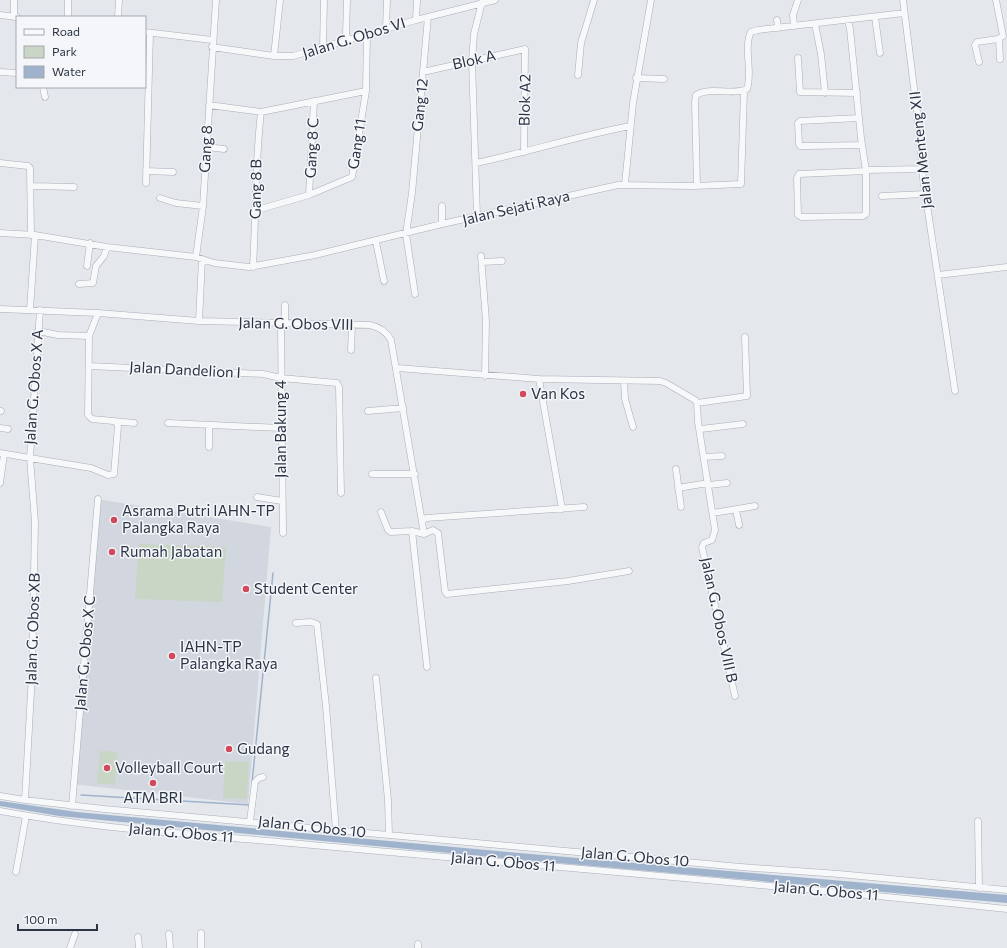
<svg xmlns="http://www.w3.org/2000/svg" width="1007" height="948" font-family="Commissioner,sans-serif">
	<rect width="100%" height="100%" fill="#e4e7ec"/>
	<!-- built -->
	<path fill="#d2d6de" d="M97,499l174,28 -23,277 -175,-20z"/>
	<!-- green -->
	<path fill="#c9d6c5" d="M139,544l87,3 -4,55 -87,-3z
		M100,751l17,1 -2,33 -18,-2z
		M225,761l24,1 -2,37 -24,-1z"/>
	<!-- water -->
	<path fill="#9fb4cc" d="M0,801l77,11 431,40 499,43v8l-494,-44 -454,-43 -59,-10z"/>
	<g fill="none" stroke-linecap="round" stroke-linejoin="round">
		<!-- stream -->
		<path stroke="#9fb4cc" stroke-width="1.5" d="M252,783l21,-210
			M81,795l169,10"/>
		<!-- minor casing -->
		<g stroke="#a9aeb7" stroke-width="7">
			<path id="minor" d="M14,0v17
				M68,0v17
				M347,0l-1,35 3,5
				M903,0l15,120 5,58 32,213
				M0,15l17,2
				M118,17l1,-17
				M875,17l5,36
				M416,20l1,-20
				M777,20l1,8
				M848,20l2,9 11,109 5,33v43l-3,2 -61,1 -4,-2 -1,-37 2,-4 67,-3
				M815,24l6,30 4,39
				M794,26l-1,-11 5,-15
				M386,29l1,-29
				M145,32l67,8
				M999,39l1,20
				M212,47l62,9h19l123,-36 79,-20
				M323,48l1,-48
				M274,56l6,-56
				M798,58l2,34 57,1
				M979,62l-4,-17 2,-3 21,-3 5,-3 -7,-36
				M0,72l17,1
				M423,72l102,-23 -1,103
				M578,75l3,-32 13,-43
				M636,78l28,1
				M43,87l2,10
				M209,105l52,7 105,-21
				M859,118l-59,3 -2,2 1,21 1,2h8l54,-1
				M206,147l18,2
				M0,163l28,3 2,2 1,67
				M476,163c52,-11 102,-27 154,-37
				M866,170l56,-1
				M146,171l27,1
				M146,183l4,-150
				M625,184l8,-81 18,-103
				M32,186l42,1
				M697,186l-2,-84 1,-7c14,-9 36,1 51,-6 6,-17 -4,-42 4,-57l7,-2 146,-17
				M309,195l5,-94
				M882,196l43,-2
				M160,198l16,5 27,3
				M442,206v18
				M257,210l52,-15 43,-18 14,-86 1,-57
				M477,216l-5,-155 2,-27 8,-32
				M0,233l35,2 72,12 89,10 18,6 35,4 66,-12 127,-31 176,-39 76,1 47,-2 3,-93
				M376,242l8,39
				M481,256l5,65 -1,55
				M196,257l7,-51 13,-206
				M482,262l20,-1
				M87,266l3,-23
				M253,267c3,-52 2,-104 8,-155
				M938,275l69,-8
				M79,284l14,-1 3,-17 8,-10 3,-9
				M415,294l-9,-60 6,-41 16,-176
				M0,309l98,4 101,8 171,4c9,2 16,6 21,15l33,194
				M30,310l5,-75
				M98,313l-9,23 -1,79 4,4 42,4
				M199,321l3,-62
				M281,324l2,209
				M285,324v-19
				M38,331l20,4 31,1
				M351,350l1,-25
				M89,366l174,8 18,4 56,5 2,4 2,106
				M397,368l142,11 121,2 6,2 29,17 2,3 1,19 17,108 -3,10 -8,3 -2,4 33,149
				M539,379l23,130
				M624,381l1,18 8,28
				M697,403l50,-7 -2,-59
				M0,411h1
				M368,411l35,-3
				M168,423l113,5
				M209,425v22
				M0,428l8,1
				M701,429l42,-5
				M0,453l30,5 10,-148
				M704,457l18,-1
				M676,469l5,38
				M372,474h43
				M0,483l4,-29
				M709,485l18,-2
				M678,488l30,-5
				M257,497l25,4
				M736,510l3,15
				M381,512l7,18 3,2 21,-1 12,3 9,-4 5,3 7,58 2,3 121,-13 61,-10
				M713,513l42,-7
				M422,521l4,-3 158,-11
				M412,531l15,136
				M296,623l15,-1 6,2 9,82 10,125
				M376,678l12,122 1,35
				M0,796l25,4 79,9 637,58 98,7 168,16
				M25,800l7,-126 3,-152 -5,-64 61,10 17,7 6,-1 4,-48 -2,-4
				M72,806l26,-307
				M0,811c106,20 216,24 323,35 228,21 456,39 684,63
				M250,821l5,-39 4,-4 4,-1
				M978,821l1,67
				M16,872l10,-56
				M169,934l1,14
				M138,937l1,11
				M418,944v4
				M70,948l5,-14
				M201,948v-15"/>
		</g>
		<!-- minor -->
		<use href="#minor" stroke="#f7f8fa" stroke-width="6"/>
	</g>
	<!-- markers -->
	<g fill="#d1495b" stroke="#f4f6f9" stroke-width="1.5">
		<circle cx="523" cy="394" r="4"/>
		<circle cx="114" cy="520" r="4"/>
		<circle cx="112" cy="552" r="4"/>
		<circle cx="246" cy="589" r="4"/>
		<circle cx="172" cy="656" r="4"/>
		<circle cx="229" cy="749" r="4"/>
		<circle cx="107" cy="768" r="4"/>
		<circle cx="153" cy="783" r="4"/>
	</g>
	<g text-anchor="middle" stroke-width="3" stroke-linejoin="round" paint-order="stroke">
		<!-- street labels -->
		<g font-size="15" fill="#2b3445" stroke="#f4f6f9">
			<text transform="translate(354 38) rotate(-17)" y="5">Jalan G. Obos VI</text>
			<text transform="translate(474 60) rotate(-13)" y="5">Blok A</text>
			<text transform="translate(525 100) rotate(-89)" y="5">Blok A2</text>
			<text transform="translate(420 105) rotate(-84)" y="5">Gang 12</text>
			<text transform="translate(357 144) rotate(-81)" y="5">Gang 11</text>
			<text transform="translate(312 148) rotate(-87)" y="5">Gang 8 C</text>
			<text transform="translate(206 149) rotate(-87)" y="5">Gang 8</text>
			<text transform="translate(921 150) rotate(-96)" y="5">Jalan Menteng XII</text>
			<text transform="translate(256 189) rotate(-89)" y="5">Gang 8 B</text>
			<text transform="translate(516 208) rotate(-13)" y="5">Jalan Sejati Raya</text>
			<text transform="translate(296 324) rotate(1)" y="5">Jalan G. Obos VIII</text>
			<text transform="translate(185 370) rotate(3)" y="5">Jalan Dandelion I</text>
			<text transform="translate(34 387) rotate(-86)" y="5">Jalan G. Obos X A</text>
			<text transform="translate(281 429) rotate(-90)" y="5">Jalan Bakung 4</text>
			<text transform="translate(719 620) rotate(78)" y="5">Jalan G. Obos VIII B</text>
			<text transform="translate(33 629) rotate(-88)" y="5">Jalan G. Obos XB</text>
			<text transform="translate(85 653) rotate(-85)" y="5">Jalan G. Obos X C</text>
			<text transform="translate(312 827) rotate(6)" y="5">Jalan G. Obos 10</text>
			<text transform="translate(181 833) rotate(5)" y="5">Jalan G. Obos 11</text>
			<text transform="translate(635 857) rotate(5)" y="5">Jalan G. Obos 10</text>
			<text transform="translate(503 862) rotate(5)" y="5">Jalan G. Obos 11</text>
			<text transform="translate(826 891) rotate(5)" y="5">Jalan G. Obos 11</text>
		</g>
		<!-- poi labels -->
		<g font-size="15" fill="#2b3445" stroke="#f4f6f9" text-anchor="start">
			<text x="531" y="399">Van Kos</text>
			<text x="122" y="516">Asrama Putri IAHN-TP<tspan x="122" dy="17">Palangka Raya</tspan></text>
			<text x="120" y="557">Rumah Jabatan</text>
			<text x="254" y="594">Student Center</text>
			<text x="180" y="652">IAHN-TP<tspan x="180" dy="17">Palangka Raya</tspan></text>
			<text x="237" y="754">Gudang</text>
			<text x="115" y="773">Volleyball Court</text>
			<text x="153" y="803" text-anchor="middle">ATM BRI</text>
		</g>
	</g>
	<!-- legend -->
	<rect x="16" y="16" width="130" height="72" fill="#f4f6f9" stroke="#a4a8b1"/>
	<rect x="24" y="29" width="20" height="6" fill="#f7f8fa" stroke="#a4a8b1"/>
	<text x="52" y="36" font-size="12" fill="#2b3445">Road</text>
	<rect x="24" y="46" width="20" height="12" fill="#c9d6c5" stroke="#a4a8b1"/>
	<text x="52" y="56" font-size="12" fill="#2b3445">Park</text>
	<rect x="24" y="66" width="20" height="12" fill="#9fb4cc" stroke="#a4a8b1"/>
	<text x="52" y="76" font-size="12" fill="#2b3445">Water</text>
	<!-- scale -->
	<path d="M18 924v6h79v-6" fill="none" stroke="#2b3445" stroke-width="2"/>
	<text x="24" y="924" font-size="12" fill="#2b3445" stroke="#f4f6f9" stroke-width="3" paint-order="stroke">100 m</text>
</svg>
